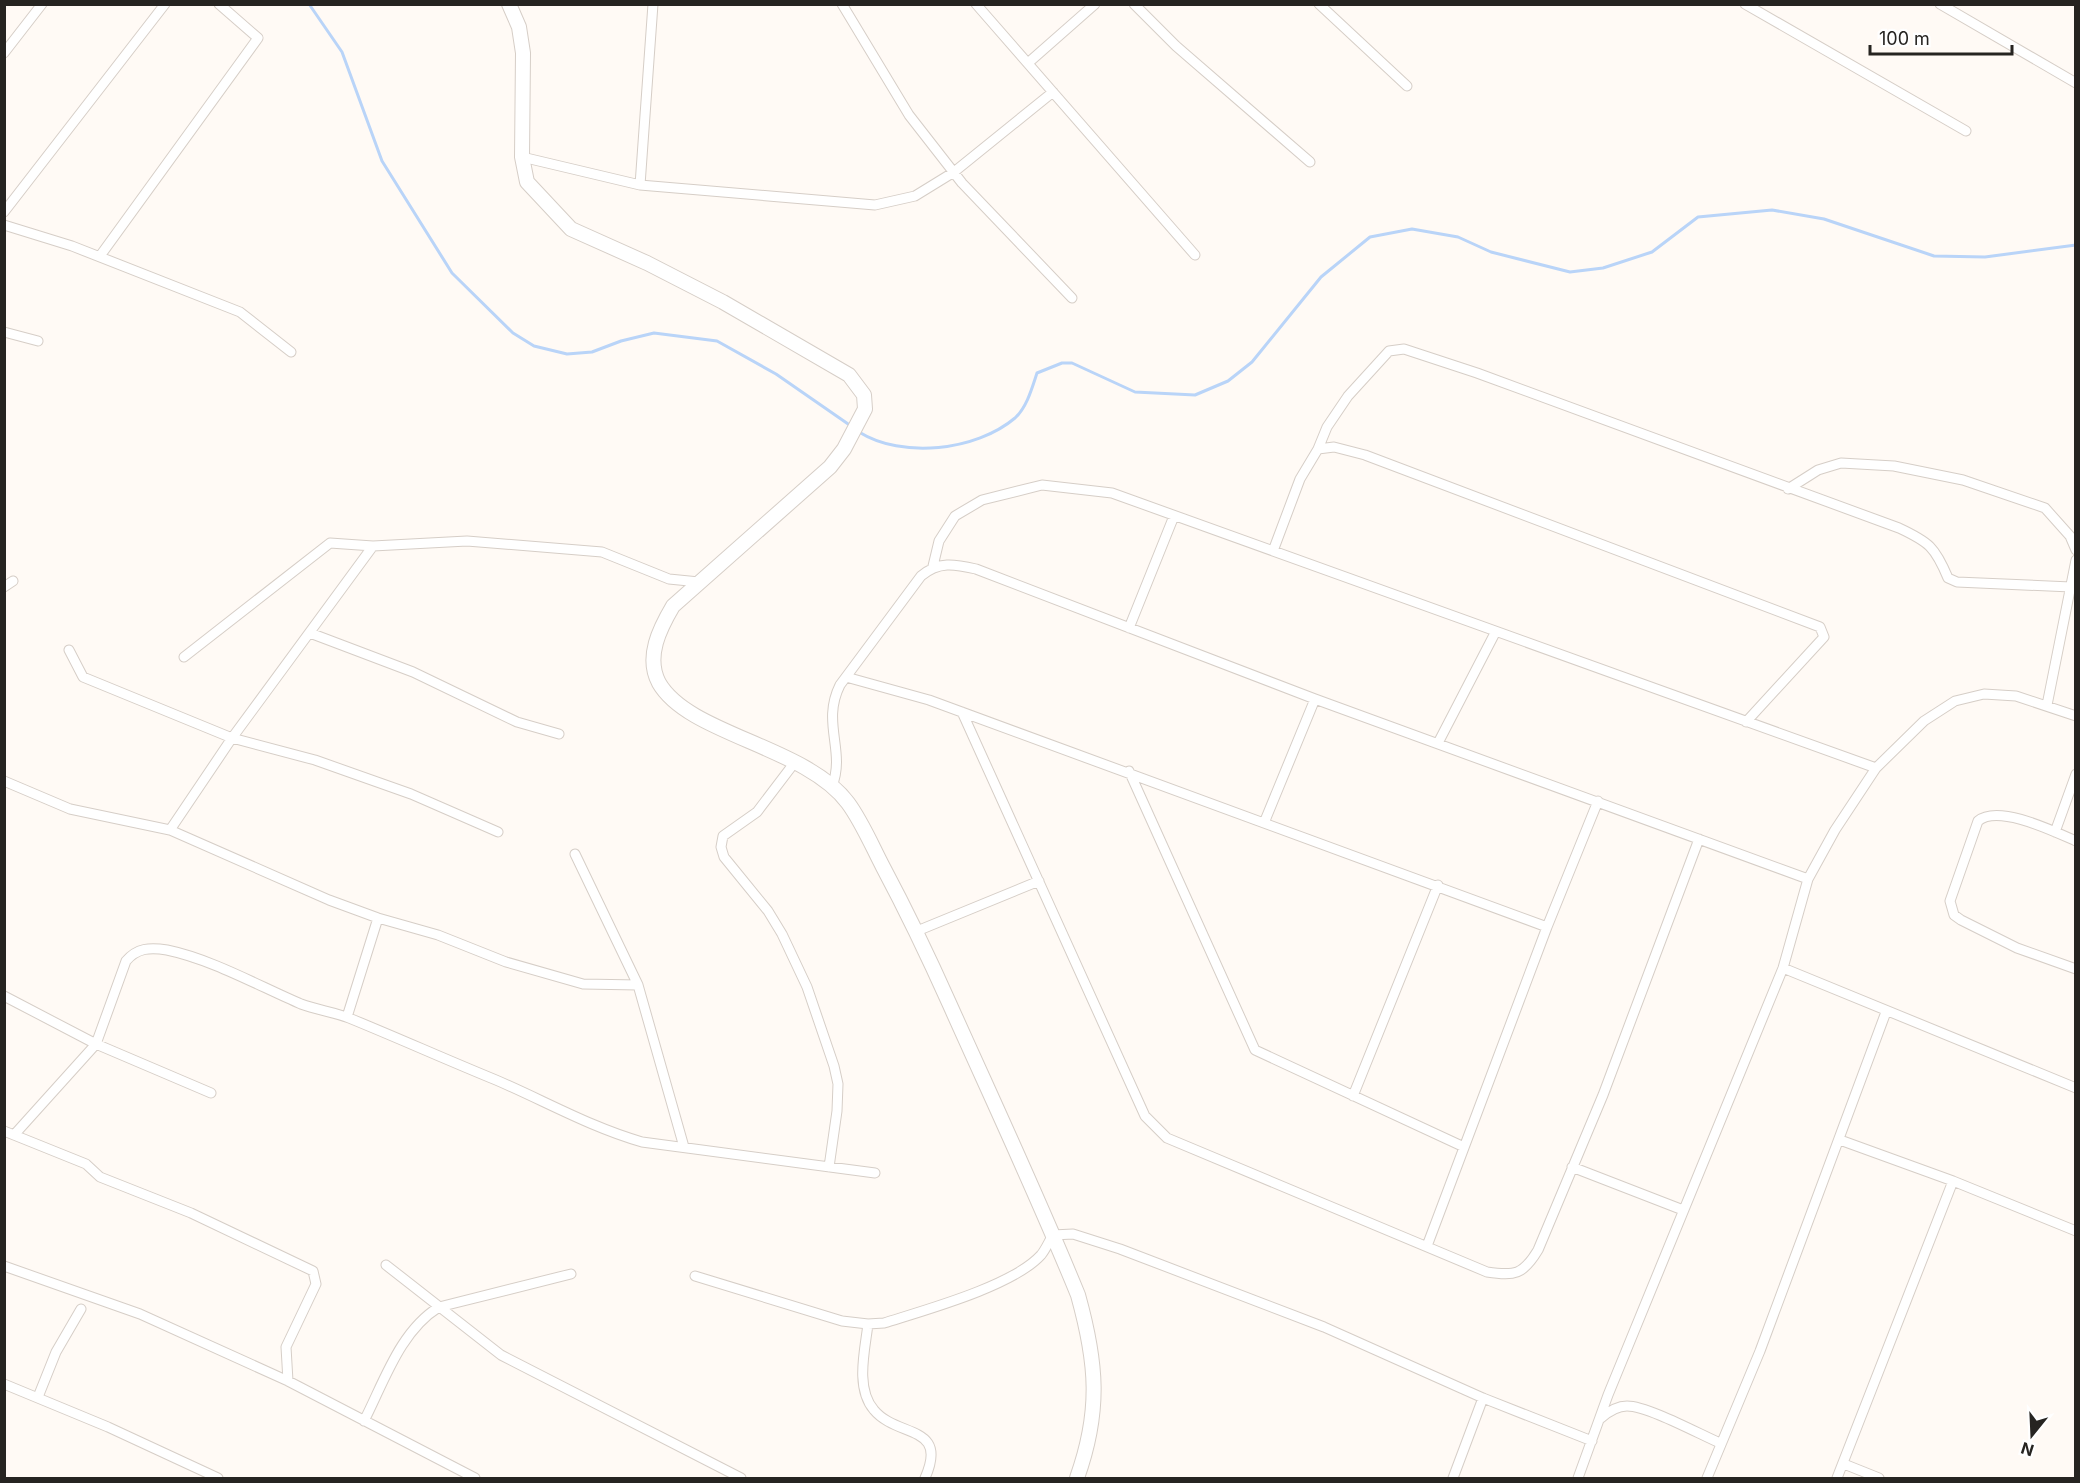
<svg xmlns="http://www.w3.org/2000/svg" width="2080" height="1483" font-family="Inter,sans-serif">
	<rect width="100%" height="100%" fill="#fffaf5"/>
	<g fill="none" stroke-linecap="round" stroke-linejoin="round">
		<!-- stream -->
		<path stroke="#b9d4f8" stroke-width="3" d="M309,4l33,48 40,109 70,112 61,60 21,13 33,8 25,-2 29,-11 33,-8 63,8 59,33 75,52
			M859,432c43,27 117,19 156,-14 12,-11 17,-30 22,-45l25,-10h10l63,29 60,3 33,-14 24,-19 69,-85 49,-40 42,-8 46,8 33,15 79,20 33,-4 49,-16 46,-35 74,-7 52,9 110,37 51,1 91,-12"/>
		<!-- street casing -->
		<g stroke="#d6cec7" stroke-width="11">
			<path id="street" d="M842,4l67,111 53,68 110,115
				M976,4l219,251
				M1134,4l42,42 134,116
				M1319,4l88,82
				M1745,4l221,127
				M1940,4l136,79
				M4,53l38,-49
				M1028,63l67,-59
				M522,157l118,28 235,20 40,-9 39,-24 99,-80
				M640,185l13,-181
				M4,212l161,-208
				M4,225l68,21 168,66 51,40
				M100,256l158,-218 -39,-34
				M4,332l34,9
				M1318,449l9,-22 21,-31 41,-45 15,-2 73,24 422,155c30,14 36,19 49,50l9,4 114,5
				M1788,489l30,-19 23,-7 53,3 69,14 82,28 25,28 6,14
				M1273,551l27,-72 18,-30 16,-2 31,8 455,172 4,10 -78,85
				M933,566l6,-25 16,-25 27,-16 60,-15 70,8 764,275
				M4,587l9,-6
				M1129,628l45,-112
				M310,633l103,39 104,50 42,12
				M69,650l14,27 149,61 83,22 96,34 87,38
				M184,657l146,-114 43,3
				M846,677l83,23 618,227
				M2047,705l29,-145
				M962,712l183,404 22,22 320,134c28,4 36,3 51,-22l65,-155 96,-256
				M1438,743l57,-110
				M795,762l-38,50 -34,24 -2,11 3,10 44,54 14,23 25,53 27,79 4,18 -1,27 -8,56
				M1129,771l126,279 209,97
				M4,781l66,28 100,21
				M832,786c14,-35 -11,-63 8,-101l81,-109c18,-15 33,-12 55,-7l339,130 493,180
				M1264,823l51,-124
				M2055,832l21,-58
				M2076,841c-23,-10 -78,-37 -98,-20l-28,80 4,14 7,5 56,28 59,21
				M575,854l63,131 46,162
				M917,931l122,-50
				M1783,968l293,120
				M638,985l-55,-1 -77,-22 -68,-27 -60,-17 -49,-18 -159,-70 62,-92 141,-192 94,-5 135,11 67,27 30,3
				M4,996l92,48 115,49
				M347,1017l31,-99
				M1353,1096l85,-211
				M4,1131l82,33 14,13 91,36 122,58 3,13 -30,63 2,34
				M14,1135l82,-91 30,-83c11,-13 24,-14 41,-11 44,9 92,36 134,54 16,6 33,8 48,14 49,20 98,42 147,62 49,21 94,47 146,62l233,31
				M1840,1140l113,41 123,50
				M1572,1167l111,43
				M1427,1246l120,-319 51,-126
				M386,1265l115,90 240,123
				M4,1266l136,48 148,67 187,97
				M695,1276l147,45 26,3 16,-1c41,-13 129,-37 157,-68 5,-6 8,-14 12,-20l20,-1 47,15 204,78 159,71 109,43
				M868,1324c-3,26 -13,64 6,86 23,28 75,14 51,68
				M4,1384l104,43 110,51
				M38,1397l18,-45 25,-43
				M1601,1418c7,-6 16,-12 26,-12 21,0 72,28 93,37
				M364,1421c20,-39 36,-90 75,-114l132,-33
				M1844,1464l35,14
				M1453,1478l30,-80
				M1578,1478l30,-83 175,-427 25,-89 27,-49 41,-62 48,-47 31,-20 29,-7 32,2 60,20
				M1707,1478l53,-127 126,-339
				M1837,1478l116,-297"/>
		</g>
		<!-- secondary casing -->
		<g stroke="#d6cec7" stroke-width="16">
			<path id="secondary" d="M509,4l10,23 4,26 -1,104 5,25 44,47 76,34 76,39 126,73 15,20 1,14 -21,40 -14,18 -157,139c-13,22 -28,51 -14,77 30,52 147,63 189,120 14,19 24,43 35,64 24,45 46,91 67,138 43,96 88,192 128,290 19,68 23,116 -1,183"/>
		</g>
		<!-- street -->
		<use href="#street" stroke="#fff" stroke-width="9"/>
		<!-- secondary -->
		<use href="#secondary" stroke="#fff" stroke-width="14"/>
	</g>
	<!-- border -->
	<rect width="2080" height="1483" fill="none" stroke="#262421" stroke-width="12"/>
	<!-- north arrow -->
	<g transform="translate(2032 1435) rotate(198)" stroke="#ffffff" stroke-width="4.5" paint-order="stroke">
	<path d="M0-4.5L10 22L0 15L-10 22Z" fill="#262421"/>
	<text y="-9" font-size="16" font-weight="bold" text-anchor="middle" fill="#262421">N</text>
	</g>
	<!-- scale -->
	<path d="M1870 45v9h142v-9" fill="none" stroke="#262421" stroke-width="3"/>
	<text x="1879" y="45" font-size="18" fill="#262421" stroke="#ffffff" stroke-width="4.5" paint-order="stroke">100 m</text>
</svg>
